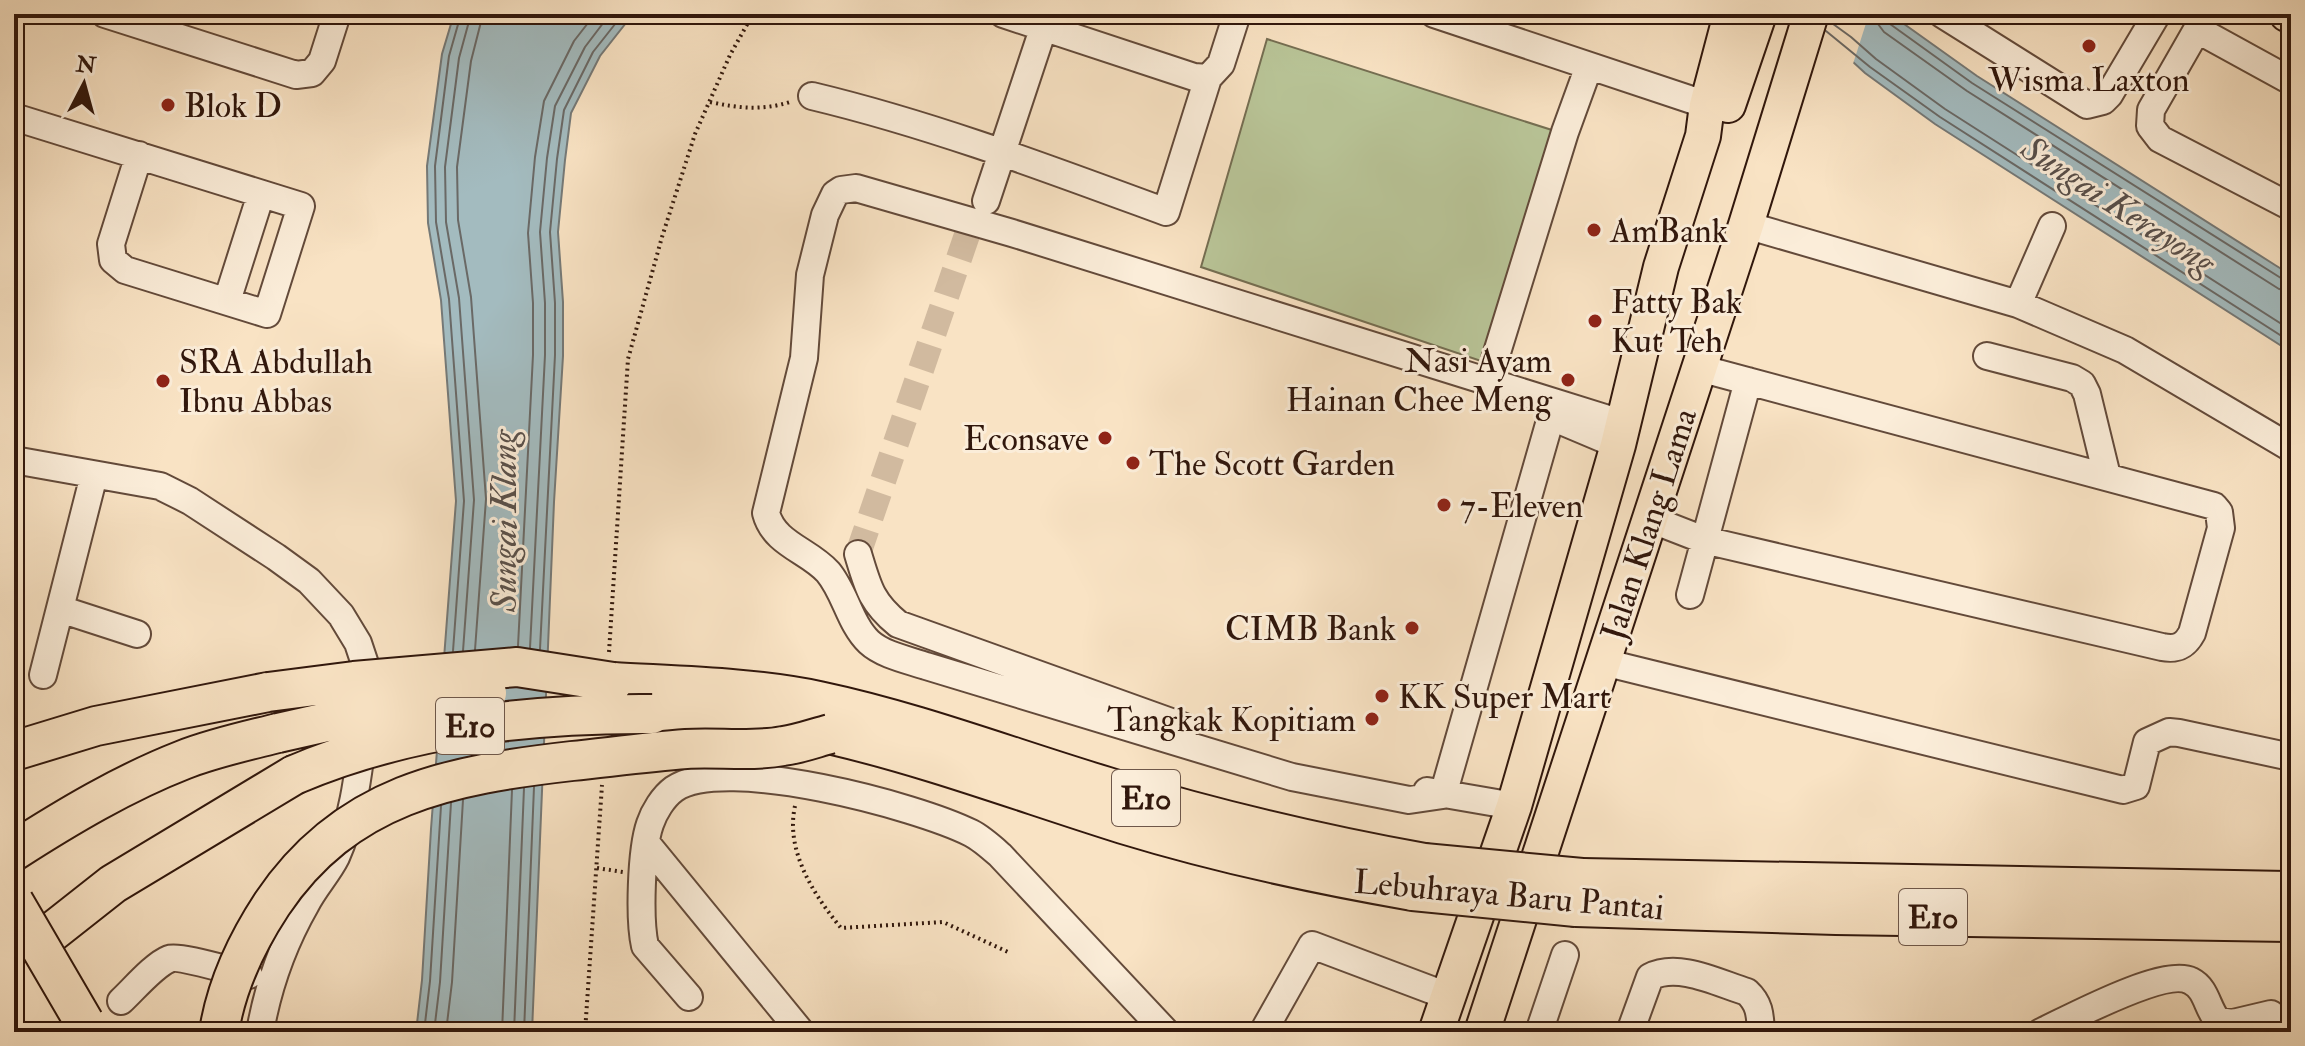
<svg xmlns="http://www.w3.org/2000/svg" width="2305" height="1046" font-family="'IM FELL Double Pica',serif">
	<rect width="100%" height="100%" fill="#f9e3c4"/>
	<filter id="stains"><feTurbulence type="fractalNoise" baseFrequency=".0025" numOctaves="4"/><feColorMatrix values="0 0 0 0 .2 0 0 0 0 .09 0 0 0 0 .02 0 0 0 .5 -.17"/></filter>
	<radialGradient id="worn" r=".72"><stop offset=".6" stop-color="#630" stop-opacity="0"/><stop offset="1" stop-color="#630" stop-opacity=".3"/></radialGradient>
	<!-- green -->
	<path fill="#b9c598" stroke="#756e52" stroke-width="2" d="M1267,39l288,92 -71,231 -283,-95z"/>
	<!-- water -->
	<path fill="#a3bbbf" stroke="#757977" stroke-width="2" d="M454,14h179l-33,42 -29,57 -6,47 -7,72 5,70v54l-9,146 -22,530h-116l6,-52 9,-151 25,-328 -15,-201 -13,-77 -1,-57 15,-112z
		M1773,14h117l87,62 298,189 16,10v77l-356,-228 -70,-51 -25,-23z"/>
	<!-- pier -->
	<path fill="#f9e3c4" d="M1769,14h100l-17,53 -31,-25 -50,-24z"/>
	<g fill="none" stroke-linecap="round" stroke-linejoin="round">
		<!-- shore -->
		<path stroke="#6a6966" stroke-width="2" d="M1877,14l1,10 6,8 83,59 312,198 12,2
			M1887,14l3,10 82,59 312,197 7,1
			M1829,21l22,16 25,22 69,50 346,221
			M1826,31l44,36 70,50 351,225
			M518,646l15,-291v-52l-5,-70 7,-76 9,-56 30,-60 21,-27
			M530,648l15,-293v-52l-5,-71 7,-74 8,-52 30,-59 25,-33
			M540,649l15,-294v-52l-5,-71 7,-73 7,-49 29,-58 30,-38
			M475,650l11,-151 -15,-202 -13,-77 -1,-53 14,-106 12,-47
			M453,651l11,-150 -15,-202 -13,-77 -1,-56 14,-110 12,-42
			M463,651l11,-151 -15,-202 -13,-76 -1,-55 14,-109 12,-44
			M424,1032l6,-51 11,-175
			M434,1032l6,-50 11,-179
			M446,1032l6,-50 11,-182
			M502,1032l10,-242
			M514,1032l10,-244
			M524,1032l10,-245"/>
		<!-- minor-tunnel -->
		<path stroke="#d1ba9f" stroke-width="26" stroke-dasharray="26 13" stroke-linecap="butt" d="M858,554l109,-319"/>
		<!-- minor casing -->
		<g stroke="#634a3a" stroke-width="30">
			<path id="minor" d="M105,14l191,61 16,-2 10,-12 15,-47
				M1003,14l191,63 14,1 13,-14 16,-50
				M1434,14l273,91
				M1942,14l145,91 16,-4 6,-6 48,-81
				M2206,14l-55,96 -1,16 10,13 131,68
				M2198,30l93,51
				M812,96c121,29 237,73 354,116l42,-134
				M14,117l287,89 -34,108 -142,-44 -12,-10 -2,-16 28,-89
				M986,201l62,-187
				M1746,225l272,79 107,46 166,98
				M227,301l34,-107
				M2018,304l34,-78
				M1987,356l85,22 10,6 5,10 20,82
				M1495,359l70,-227 24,-66
				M1554,418l64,27
				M14,460l146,26 30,15 86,56 33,24 32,34 17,28 9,27 -1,27
				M1650,519l54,21 458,107c15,3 23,-1 30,-14l29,-105 -2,-16 -5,-6 -515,-138
				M858,554c10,33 13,48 40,70l287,103
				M1690,595l58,-214
				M60,609l77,25
				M1603,662l520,128 13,-4 11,-44 22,-10 10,1 112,24
				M43,675l51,-200
				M1427,791l87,15
				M1443,795l-34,5 -117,-23 -366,-111c-18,-6 -43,-11 -57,-24 -19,-18 -24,-50 -41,-70 -20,-22 -54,-28 -62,-59l38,-155 6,-83 15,-60 10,-21 6,-4 15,-2 156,45 612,191
				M1443,795l112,-392
				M647,844l154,188
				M689,997l-44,-51c-6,-26 -4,-96 5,-122 4,-12 13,-27 24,-35 50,-35 243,17 297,44 10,5 20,14 29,22l166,177
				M121,1001c12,-11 33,-36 48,-42 10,-4 65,13 80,16
				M260,1032c8,-46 23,-88 46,-128 8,-16 22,-31 30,-47 17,-38 22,-81 27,-121
				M1263,1032l49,-87 138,52
				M1539,1032l26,-77
				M1630,1032l20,-55c28,-15 68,6 97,15 13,12 13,23 14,40
				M2041,1032c28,-13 124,-65 150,-51 16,8 16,28 27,40l15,2 38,-9"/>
		</g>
		<!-- major casing -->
		<g stroke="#31170c" stroke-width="38">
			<path id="major" d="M2287,14l4,2
				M1728,105l31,-91
				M1436,1032l78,-226 104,-361 43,-178 42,-131 4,-31 24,-91
				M1482,1032l264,-807 65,-211"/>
		</g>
		<!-- highway casing -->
		<g stroke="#31170c" stroke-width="42">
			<path id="highway" d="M613,682c69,4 139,5 206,19 99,21 195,58 292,87 103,31 207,56 313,75
				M652,714c58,4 125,8 181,21 98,23 194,59 290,89 95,29 192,50 290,67
				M14,751l82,-25 172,-34
				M14,851c53,-34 110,-68 169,-91 30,-12 63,-19 95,-27
				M1582,878l709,13
				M1576,907l260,8 455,7
				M14,962l99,-78 181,-109
				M14,979l31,53"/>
		</g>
		<!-- path -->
		<path stroke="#31170c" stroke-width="4" stroke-dasharray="2 4" stroke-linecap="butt" d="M710,102c29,6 51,9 80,0
			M609,652l19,-293 34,-122 33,-103 35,-79 23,-41
			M795,806c-10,45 19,89 46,122l102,-6 65,30
			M597,868l26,4
			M585,1032l17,-247"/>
		<!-- minor -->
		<use href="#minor" stroke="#fbedd9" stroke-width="26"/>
		<!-- major -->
		<use href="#major" stroke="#f9e3c4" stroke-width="34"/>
		<!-- highway -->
		<use href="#highway" stroke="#f9e3c4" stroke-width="38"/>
		<!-- highway-bridge casing -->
		<g stroke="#31170c" stroke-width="42" stroke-linecap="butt">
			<path id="highway-bridge" d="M268,692l86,-11 163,-14 96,15
				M278,733l102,-23 107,-17
				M294,775c113,-48 236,-62 358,-61
				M1424,863l158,15
				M1413,891l163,16
				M14,902l70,120
				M219,1032c7,-45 28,-90 53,-128 74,-110 177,-129 300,-143 38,-4 76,-9 114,-12 32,-2 66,3 97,-3 16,-2 32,-8 47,-12"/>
		</g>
		<!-- highway-bridge -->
		<use href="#highway-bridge" stroke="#f9e3c4" stroke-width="38"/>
	</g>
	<!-- markers -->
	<g fill="#8f2418" stroke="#fbedd9" stroke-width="3">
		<circle cx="2089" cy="46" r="8"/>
		<circle cx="168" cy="105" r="8"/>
		<circle cx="1594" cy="230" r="8"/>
		<circle cx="1595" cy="321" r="8"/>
		<circle cx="1568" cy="380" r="8"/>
		<circle cx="163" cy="381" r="8"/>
		<circle cx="1105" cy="438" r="8"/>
		<circle cx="1133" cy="463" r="8"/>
		<circle cx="1444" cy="505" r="8"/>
		<circle cx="1412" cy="628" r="8"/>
		<circle cx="1382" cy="696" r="8"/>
		<circle cx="1372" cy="719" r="8"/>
	</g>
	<g text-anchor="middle" stroke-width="6" stroke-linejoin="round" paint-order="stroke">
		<!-- shield labels -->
		<g fill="#fbedd9" stroke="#6e574a" stroke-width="2">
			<rect x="436" y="698" width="68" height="56" rx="6"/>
			<rect x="1112" y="770" width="68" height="56" rx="6"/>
			<rect x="1899" y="889" width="68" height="56" rx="6"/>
		</g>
		<g font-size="32" font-weight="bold" fill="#31170c">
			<text x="470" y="737">E10</text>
			<text x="1146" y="809">E10</text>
			<text x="1933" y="928">E10</text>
		</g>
		<!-- poi labels -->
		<g font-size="34" fill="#31170c" stroke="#fbedd9" text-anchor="start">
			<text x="2089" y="91" text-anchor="middle">Wisma Laxton</text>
			<text x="184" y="117">Blok D</text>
			<text x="1610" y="242">AmBank</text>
			<text x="1611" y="313">Fatty Bak<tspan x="1611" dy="39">Kut Teh</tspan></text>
			<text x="1552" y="372" text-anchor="end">Nasi Ayam<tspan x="1552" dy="39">Hainan Chee Meng</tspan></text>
			<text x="179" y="373">SRA Abdullah<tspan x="179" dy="39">Ibnu Abbas</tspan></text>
			<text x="1089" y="450" text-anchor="end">Econsave</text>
			<text x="1149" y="475">The Scott Garden</text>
			<text x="1460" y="517">7-Eleven</text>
			<text x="1396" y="640" text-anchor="end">CIMB Bank</text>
			<text x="1398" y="708">KK Super Mart</text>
			<text x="1356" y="731" text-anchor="end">Tangkak Kopitiam</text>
		</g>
		<!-- street labels -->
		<g font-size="34" fill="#31170c" stroke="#fbedd9">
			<text transform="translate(1648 524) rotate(-72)" y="12">Jalan Klang Lama</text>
			<text transform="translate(1509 894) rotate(5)" y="12">Lebuhraya Baru Pantai</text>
		</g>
		<!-- water labels -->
		<g font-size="36" font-style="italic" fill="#59504b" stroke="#fbedd9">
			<text transform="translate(2119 204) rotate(33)" y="13">Sungai Kerayong</text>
			<text transform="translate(503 521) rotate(-90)" y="13">Sungai Klang</text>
		</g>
	</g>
	<!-- margin -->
	<rect width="2305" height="1046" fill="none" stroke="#f9e3c4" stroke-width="48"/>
	<rect x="16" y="16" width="2273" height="1014" fill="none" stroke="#31170c" stroke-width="4"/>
	<rect x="24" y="24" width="2257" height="998" fill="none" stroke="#31170c" stroke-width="2"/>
	<!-- north arrow -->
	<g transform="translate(84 84) rotate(6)" stroke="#fbedd9" stroke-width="6" paint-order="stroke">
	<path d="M0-6L14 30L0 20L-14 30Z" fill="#31170c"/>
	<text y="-12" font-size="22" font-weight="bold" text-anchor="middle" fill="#31170c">N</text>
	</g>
	<rect width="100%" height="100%" filter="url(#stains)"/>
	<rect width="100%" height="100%" fill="url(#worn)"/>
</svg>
